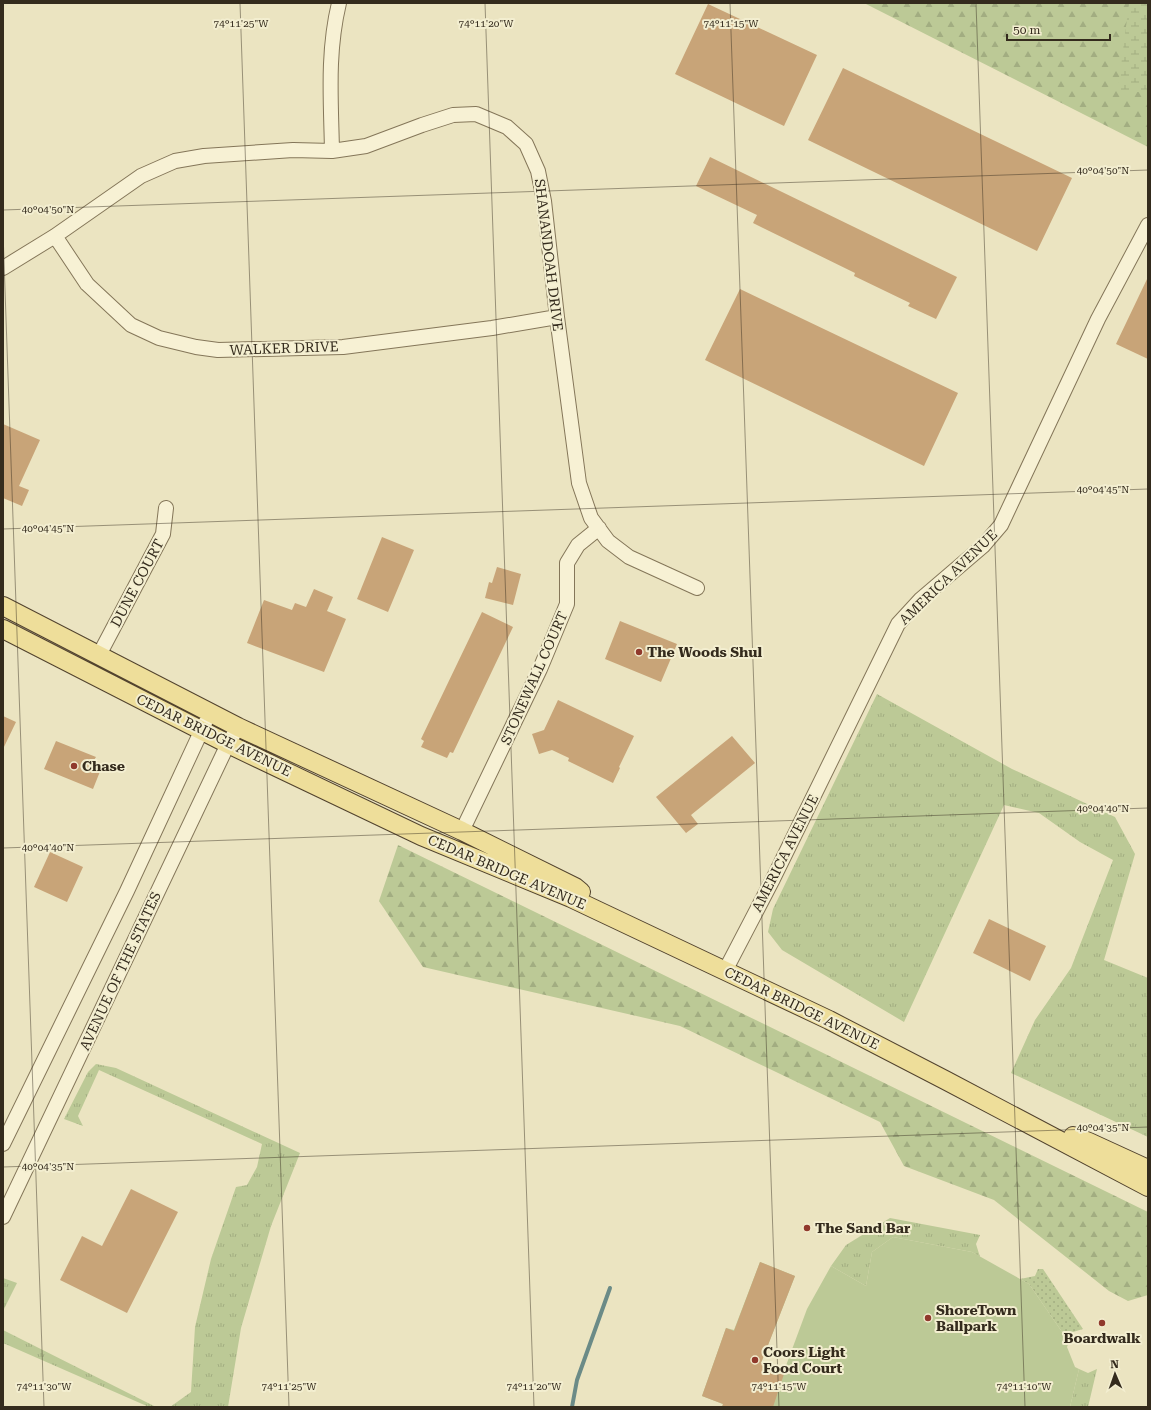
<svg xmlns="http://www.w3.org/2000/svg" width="1151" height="1410" font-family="'Roboto Serif',serif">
	<defs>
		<pattern id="grass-tufts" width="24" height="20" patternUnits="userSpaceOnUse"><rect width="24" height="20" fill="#bcc996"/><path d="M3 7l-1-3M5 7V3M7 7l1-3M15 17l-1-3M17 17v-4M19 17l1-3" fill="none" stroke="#a2ad81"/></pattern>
		<pattern id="forest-firs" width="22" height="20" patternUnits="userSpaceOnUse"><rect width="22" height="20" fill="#bcc996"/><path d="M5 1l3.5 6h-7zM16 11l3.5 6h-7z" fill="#a2ad81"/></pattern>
		<pattern id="wetland-marsh" width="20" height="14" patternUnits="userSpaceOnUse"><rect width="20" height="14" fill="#bcc996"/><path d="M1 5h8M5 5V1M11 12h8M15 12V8" fill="none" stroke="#a2ad81"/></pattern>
		<pattern id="park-dots" width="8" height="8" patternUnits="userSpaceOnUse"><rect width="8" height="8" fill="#bcc996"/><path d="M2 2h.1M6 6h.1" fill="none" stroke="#a2ad81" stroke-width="1.8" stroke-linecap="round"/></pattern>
	</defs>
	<rect width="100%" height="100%" fill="#ebe4c1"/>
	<!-- grass -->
	<path fill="url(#grass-tufts)" d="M877,694l135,75 103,48 20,37 -31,106 44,18v159l-137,-64 24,-53 36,-52 42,-108 -33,-18 -41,-29 -35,-8 -100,217 -122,-72 -14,-18 5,-23z
		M96,1064l20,4 184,85 -29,73 -30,102 -13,79h-58l21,-15 4,-65 16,-68 25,-72 11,-2 10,-18 5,-23 -163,-74 -21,46 5,10 -19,-7 24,-47z
		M890,1218l90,17 -4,9 4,13 -8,-5 -79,-15 -21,15 -6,34 -35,-20 15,-21z
		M3,1278l14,5 -14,28z
		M3,1330l153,77h-7l-146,-64z
		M1079,1369l9,4 9,-4 -9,38h-18z"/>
	<!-- forest -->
	<path fill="url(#forest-firs)" d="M864,3h284v144z
		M398,845l750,367v83l-20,6 -19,-10 -115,-91 -90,-34 -24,-44 -200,-96 -257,-59 -44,-66z"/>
	<!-- wetland -->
	<path fill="url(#wetland-marsh)" d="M1129,3h19v90l-30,-3z"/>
	<!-- park -->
	<path fill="url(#park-dots)" d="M1038,1269h5l40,60 -10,3 -4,10 -40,-58 -9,-5 15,-3z"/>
	<!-- pitch -->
	<path fill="#bcc996" d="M893,1237l79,15 57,32 40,58 -2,5 8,20 4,2 -9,38h-348l1,-3 -21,-8 24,-68 8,2 26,-68 35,14 -34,87 23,8 23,-62 24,-43 35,20 6,-34z"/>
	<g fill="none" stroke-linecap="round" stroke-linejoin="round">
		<!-- stream -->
		<path stroke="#6b8b87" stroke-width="4" d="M572,1407l5,-27 33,-92"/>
	</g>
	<!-- building -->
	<path fill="#c8a478" d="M708,4l109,51 -33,71 -109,-52z
		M843,68l229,110 -35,73 -229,-111z
		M710,157l247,120 -21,42 -28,-13 2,-3 -56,-27 1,-3 -102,-50 4,-8 -61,-29z
		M1148,277v82l-32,-15z
		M740,289l218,104 -34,73 -219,-106z
		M3,424l37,16 -21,46 10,4 -7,16 -19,-8z
		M382,537l32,13 -26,62 -31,-13z
		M497,567l24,7 -8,31 -28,-7 4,-16 3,1z
		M314,589l19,8 -6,14 19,8 -22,53 -77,-29 17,-43 28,10 3,-7 11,4z
		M482,612l31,15 -60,126 -3,-1 -3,6 -26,-11 3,-6 -3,-2z
		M620,621l57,23 -16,38 -56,-23z
		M558,700l76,36 -15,31 1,1 -7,15 -45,-22 1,-3 -17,-8 -13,4 -7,-20 12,-4z
		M3,716l13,6 -13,27z
		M732,736l23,27 -64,52 7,9 -12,9 -30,-36z
		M56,741l40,16 -2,3 9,4 -10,25 -49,-20z
		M50,852l33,15 -16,35 -33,-15z
		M989,919l57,27 -16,35 -57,-28z
		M131,1189l47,23 -51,101 -67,-33 22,-44 20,10z
		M760,1262l35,14 -34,87 24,8 -12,36h-51l1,-3 -21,-8 24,-68 8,3z"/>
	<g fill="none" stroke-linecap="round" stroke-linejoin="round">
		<!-- minor casing -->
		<g stroke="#847659" stroke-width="16">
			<path id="minor" d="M332,151c-1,-51 -5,-98 7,-148
				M55,236l32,48 44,41 28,13 37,9 22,3 125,-3 149,-19 65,-11
				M3,268l52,-32 86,-60 34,-15 29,-5 89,-6 39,1 34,-5 56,-21 31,-10 23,-1 31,13 19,17 12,27 6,30 13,116 22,166 12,35 17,23 21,16 68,31
				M99,655l64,-121 3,-26
				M462,831l78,-162 27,-65v-41l11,-18 21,-17
				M725,971l48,-92 125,-255 23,-25 62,-53 18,-21 97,-206 50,-94
				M3,1144l124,-253 78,-168
				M3,1217l225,-473 10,-17"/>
		</g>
		<!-- major casing -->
		<g stroke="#52432e" stroke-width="20">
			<path id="major" d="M3,606l235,121 224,104 113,56 6,5
				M3,629l225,115 193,92 150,62 258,122 116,60 203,107
				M1073,1136l16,6 59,27"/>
		</g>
		<!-- minor -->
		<use href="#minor" stroke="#f7f1d4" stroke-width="14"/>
		<!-- major -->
		<use href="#major" stroke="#eede9a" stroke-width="18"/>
	</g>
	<!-- ticks -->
	<path fill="none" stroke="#342b1d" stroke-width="1" stroke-opacity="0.45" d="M240,3l49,1404M485,3l49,1404M730,3l49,1404M976,3l49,1404M3,210l1145,-40M3,232l41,1175M3,529l1145,-40M3,848l1145,-40M3,1167l1145,-40"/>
	<!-- markers -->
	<g fill="#90392c" stroke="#f3eed0" stroke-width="1.5">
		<circle cx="639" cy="652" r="4"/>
		<circle cx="74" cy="766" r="4"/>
		<circle cx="807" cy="1228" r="4"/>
		<circle cx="928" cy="1318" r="4"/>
		<circle cx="1102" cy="1323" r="4"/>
		<circle cx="755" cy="1360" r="4"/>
	</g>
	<g text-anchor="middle" stroke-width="4" stroke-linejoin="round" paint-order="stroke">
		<!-- street labels -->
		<g font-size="14" fill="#342b1d" stroke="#f3eed0">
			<text transform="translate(549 255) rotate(83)" y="5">SHANANDOAH DRIVE</text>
			<text transform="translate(284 348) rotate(-2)" y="5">WALKER DRIVE</text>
			<text transform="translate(948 577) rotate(-44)" y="5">AMERICA AVENUE</text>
			<text transform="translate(137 583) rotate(-62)" y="5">DUNE COURT</text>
			<text transform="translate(534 678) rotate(-66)" y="5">STONEWALL COURT</text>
			<text transform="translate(214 735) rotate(26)" y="5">CEDAR BRIDGE AVENUE</text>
			<text transform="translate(785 853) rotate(-63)" y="5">AMERICA AVENUE</text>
			<text transform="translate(507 872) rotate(23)" y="5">CEDAR BRIDGE AVENUE</text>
			<text transform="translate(120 971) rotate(-65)" y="5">AVENUE OF THE STATES</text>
			<text transform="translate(802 1008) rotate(26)" y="5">CEDAR BRIDGE AVENUE</text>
		</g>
		<!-- poi labels -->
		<g font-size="14" font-weight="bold" fill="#342b1d" stroke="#f3eed0" text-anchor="start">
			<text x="647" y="657">The Woods Shul</text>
			<text x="82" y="771">Chase</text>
			<text x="815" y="1233">The Sand Bar</text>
			<text x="936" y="1315">ShoreTown<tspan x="936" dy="16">Ballpark</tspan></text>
			<text x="1102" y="1343" text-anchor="middle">Boardwalk</text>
			<text x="763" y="1357">Coors Light<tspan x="763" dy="16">Food Court</tspan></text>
		</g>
	</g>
	<g font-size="10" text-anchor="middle" fill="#342b1d" stroke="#f3eed0" stroke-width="4" stroke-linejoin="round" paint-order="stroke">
		<text x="241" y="27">74°11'25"W</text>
		<text x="486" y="27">74°11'20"W</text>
		<text x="731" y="27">74°11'15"W</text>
		<text x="1103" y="174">40°04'50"N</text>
		<text x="48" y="213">40°04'50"N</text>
		<text x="1103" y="493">40°04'45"N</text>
		<text x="48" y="532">40°04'45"N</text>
		<text x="1103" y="812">40°04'40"N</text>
		<text x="48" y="851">40°04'40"N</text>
		<text x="1103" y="1131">40°04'35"N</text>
		<text x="48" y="1170">40°04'35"N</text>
		<text x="44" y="1390">74°11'30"W</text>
		<text x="289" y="1390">74°11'25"W</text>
		<text x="534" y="1390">74°11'20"W</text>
		<text x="779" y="1390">74°11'15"W</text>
		<text x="1024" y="1390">74°11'10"W</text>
	</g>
	<!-- border -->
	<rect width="1151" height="1410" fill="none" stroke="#342b1d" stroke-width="8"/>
	<!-- north arrow -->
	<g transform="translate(1115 1374) rotate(358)" stroke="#f3eed0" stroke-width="3" paint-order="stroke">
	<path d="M0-3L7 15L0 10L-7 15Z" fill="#342b1d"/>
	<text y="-6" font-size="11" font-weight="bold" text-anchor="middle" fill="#342b1d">N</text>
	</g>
	<!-- scale -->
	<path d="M1007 34v6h103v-6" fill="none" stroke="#342b1d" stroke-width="2"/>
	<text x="1013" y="34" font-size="12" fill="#342b1d" stroke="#f3eed0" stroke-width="3" paint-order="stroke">50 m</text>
</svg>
